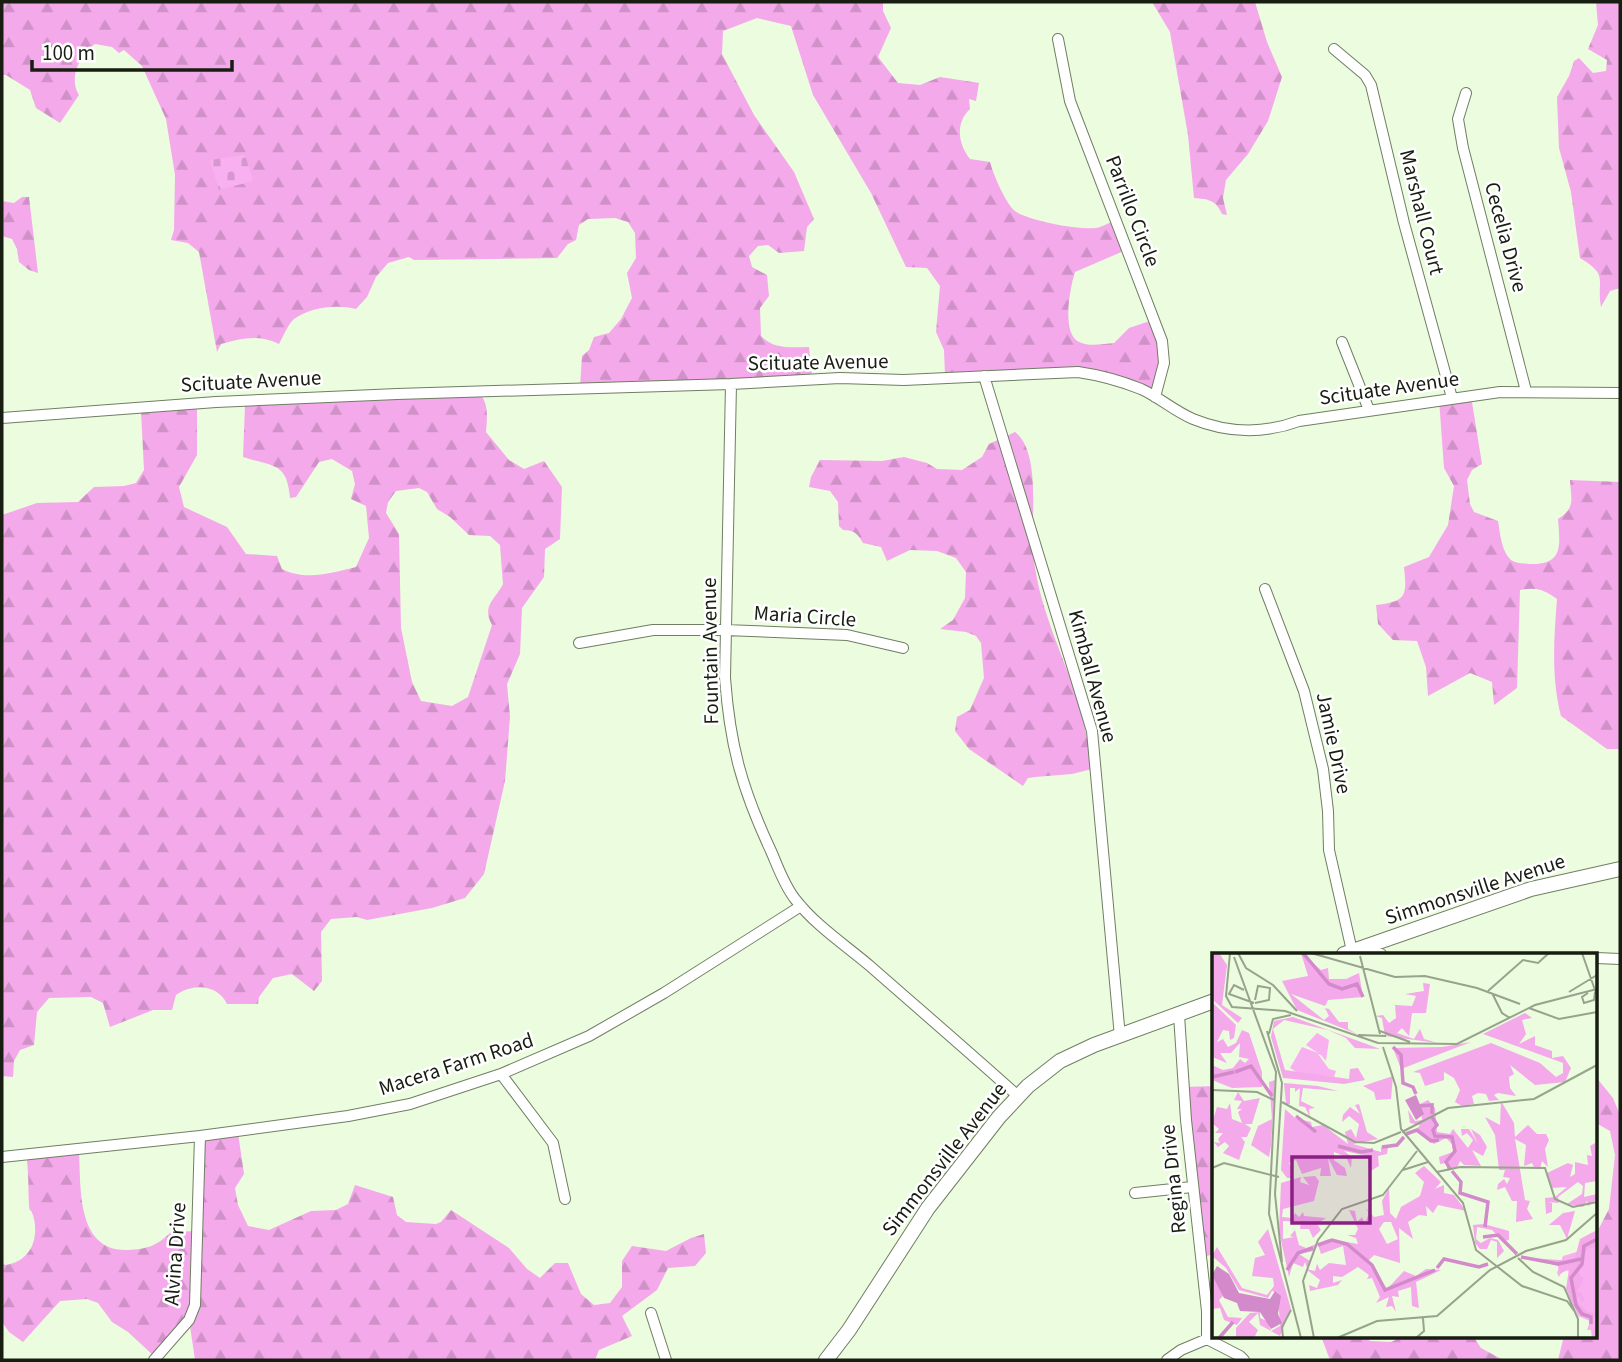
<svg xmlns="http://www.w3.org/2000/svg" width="1622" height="1362" font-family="'Source Sans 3',sans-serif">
	<defs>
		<pattern id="forest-firs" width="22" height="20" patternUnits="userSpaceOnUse" patternTransform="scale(1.75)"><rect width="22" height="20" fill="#f4a9ea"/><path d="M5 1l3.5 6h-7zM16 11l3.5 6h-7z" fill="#d091c8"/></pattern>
		<pattern id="cemetery-stones" width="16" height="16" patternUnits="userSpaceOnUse" patternTransform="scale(1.75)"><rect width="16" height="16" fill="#f9b0f0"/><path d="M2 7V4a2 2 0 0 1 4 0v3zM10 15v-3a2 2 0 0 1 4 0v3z" fill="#d597cd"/></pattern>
	</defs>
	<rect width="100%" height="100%" fill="#ecfcde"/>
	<!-- forest -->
	<path fill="url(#forest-firs)" fill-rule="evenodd" d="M2,2h881v9l8,17 -13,29 20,26 22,2 20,-8 39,6 -3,18 -7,-2 1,10c-15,14 -12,35 0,50l20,3c3,12 16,42 25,49 14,10 64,19 81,17 7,-1 14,-6 21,-9l9,31 -51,22c-5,16 -14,61 4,70 10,5 25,2 35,1l15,-15 24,-8 11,28 -7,45 -60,-19 -152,1 -1,-25 -8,-18 4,-46 -13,-18 -21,-1 -35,-74 -58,-98 -22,-69 -34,-8 -34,13 -1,23 32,61 40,57 20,47 -7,8 -3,24 -25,2 -11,-8 -10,1 -9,10 3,11 15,8 2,21 -9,12 1,28c13,14 31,11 48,11l3,30 -232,11 2,-32 7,-6 5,-13 15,-4 12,-14 11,-21 -5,-25 9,-15 -1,-25 -7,-11 -13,-4 -27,1 -9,6 -3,15 -8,4 -11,14 -143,2 -5,-3 -21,6 -12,14 -9,20 -11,12c-19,-5 -46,-2 -62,10 -6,5 -11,18 -15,25 -19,-10 -38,-6 -58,0l-4,8 -18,-100 -11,-9 -17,-3 3,-10 1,-55 -9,-56 -24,-53 -18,-16 -5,3 -7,-6 -17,-3c-15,10 -27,34 -16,51l-19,28 -24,-15 -6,-18 -24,-15h-4z
		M1152,2h103l12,40 15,35 -14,44 -20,33 -22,26 -3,18 4,17 -5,-1c-6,-14 -14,-15 -28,-16l-6,-63 -18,-103z
		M1596,2h24v286l-10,3 -9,16c-5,-28 9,-31 -21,-49l-9,-66 -12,-44 -2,-51 12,-21 5,-15 5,-3 14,15 13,-2 1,-11 -19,-11 10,-24z
		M22,197h7l9,76 -9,-3 -10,-8 -2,-13 -5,-10 -10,-3v-35l12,2z
		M481,395c8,11 6,24 5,37l23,28 15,9 20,-8 18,26 -2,52 -15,10 -1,28 -22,31 -2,46 -13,30 3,33 -5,64 -21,93 -19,24 -33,10 -65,12 -10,-3 -26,2 -10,13 1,49 -8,10 -22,-17 -19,4 -14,19 -1,7h-31c-9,-20 -35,-21 -51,-9l-4,15h-19l-43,17 -7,-24 -12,-6 -42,1 -12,14 -3,33 -14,5 -6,11 -1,16 -11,-1v-561l35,-12 41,-1 16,-15 30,-1 12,-3 8,-13 -3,-59 56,-4v48l-18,32 5,20 43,20 19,27 31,2 5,13c23,12 50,4 74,-2l13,-29 -3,-32 -15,-7 4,-15 -3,-13 -20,-12 -13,3 -23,35 -6,1c-3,-36 -16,-31 -47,-41l2,-52zM419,488l8,4 10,17 13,8 19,18 21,1 10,9 3,39c-7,15 -22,21 -11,41l-24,72 -16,9 -31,-5 -9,-19 -11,-54 -2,-94 -13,-21 2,-11 8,-11z
		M1471,396l11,68 -10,6 -5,10 3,24 4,8 24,9c2,11 3,28 11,37 5,6 13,5 21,6 34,1 30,-19 28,-45 18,-11 13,-20 12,-39l50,2v267h-13l-46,-33c-10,-39 -7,-78 -4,-117 -14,-10 -21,-12 -37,-9l-3,98 -23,17 -2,-23 -22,-9 -42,23 -2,-29 -9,-26 -24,-1 -15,-16 -2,-19c31,-3 31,-10 28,-38l25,-10 19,-32 6,-39 -10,-18 -5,-69z
		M1015,432c26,20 16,85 18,114 2,56 30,106 46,159 6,20 10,43 13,64l-20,5 -37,3 -7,1 -5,8 -54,-37 -14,-18 2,-14 13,-7 14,-32 -3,-35 -5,-7 -10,-4 -26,-3 13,-9 12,-22 1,-26 -10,-14 -19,-7 -27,-1 -23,11 -6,-14 -18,-4c-6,-10 -9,-13 -20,-13l-4,-4 -1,-24 -8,-11 -21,-4 2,-10 9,-17 62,1 22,-4 23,6 10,6 25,1 20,-13 7,-13z
		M1596,1077l17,21 7,17v245h-62l6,-24h32v-102l13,-25 6,-54 -5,-24 -14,-8z
		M1214,1086v168l-11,3 -18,-170z
		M238,1133l6,41 -9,14 3,17 10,21 21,4 42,-19 25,-1 12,-6 7,-19 38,12 4,18 9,7 30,2 5,-2 10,-12 58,38 18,21 13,9 15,-15h13l13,31 13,11 16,-2 12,-16v-26l10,-15 34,5 25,-13 13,-4 2,19 -11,13 -27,2 -11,22 -35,26 10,20 -33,14 -4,10h-400l-5,-34 -35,31 -27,-25 -16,-10 -14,-19 -11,-4 -27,2 -37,41 -14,-10 -7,-10v-59l3,2c25,-3 35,-26 28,-50 -3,-9 -3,0 -4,-10 -1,-18 0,-33 -3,-51l53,-3c2,36 -3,101 49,99 19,-1 29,-4 43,-18l27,-1 3,-95z
		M1321,1336h44l5,5 21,1 13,-6h69l8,12 22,12h-173z"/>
	<!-- cemetery -->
	<path fill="url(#cemetery-stones)" d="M245,155l8,26 -34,9 -9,-30z"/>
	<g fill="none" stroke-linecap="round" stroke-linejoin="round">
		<!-- street casing -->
		<g stroke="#707e64" stroke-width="12">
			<path id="street" d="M1058,39l12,62 92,240 2,22 -9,34
				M1334,49l31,26 6,10 33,138 48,175
				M1466,93l-8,26 5,29 63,243
				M1342,342l27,68
				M984,376l108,355 28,306
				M731,384l-6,294c5,68 17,111 46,173 7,16 13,34 24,48 21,27 49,45 75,67 49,43 99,86 148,130
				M2,418l214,-16 181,-8 334,-10 109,-6 64,2 174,-8c21,3 43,9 63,17 18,8 33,22 52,30 34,14 71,15 106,2l201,-29 120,1
				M1265,589l39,102 19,78 5,42 1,39 23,101 29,3
				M579,643l74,-13h72l122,5 56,13
				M1596,958l24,1
				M1179,1015l7,105 21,191v28
				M501,1074l52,69 12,56
				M2,1157l198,-21 148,-20 62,-12 91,-30 88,-38 75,-43 137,-87
				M1135,1193l57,-6
				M651,1313l15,47
				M154,1360l35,-40 6,-15 5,-169
				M1167,1360l14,-10 26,-11 33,17 4,4"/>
		</g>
		<!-- secondary casing -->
		<g stroke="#707e64" stroke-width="16">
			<path id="secondary" d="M1344,954l187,-65 89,-20
				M826,1360l23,-30 79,-122 71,-91 29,-31 32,-25 34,-16 120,-44"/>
		</g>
		<!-- street -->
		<use href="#street" stroke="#fff" stroke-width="10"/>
		<!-- secondary -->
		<use href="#secondary" stroke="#fff" stroke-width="14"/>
	</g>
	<g text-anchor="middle" stroke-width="5" stroke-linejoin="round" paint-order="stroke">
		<!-- street labels -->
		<g font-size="21" fill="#181d12" stroke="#fff">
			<text transform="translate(1133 211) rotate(69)" y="7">Parrillo Circle</text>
			<text transform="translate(1422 212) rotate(76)" y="7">Marshall Court</text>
			<text transform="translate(1506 237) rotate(75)" y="7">Cecelia Drive</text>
			<text transform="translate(818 362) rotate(-1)" y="7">Scituate Avenue</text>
			<text transform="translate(251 381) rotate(-3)" y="7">Scituate Avenue</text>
			<text transform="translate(1389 388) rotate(-8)" y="7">Scituate Avenue</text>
			<text transform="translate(805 616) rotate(4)" y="7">Maria Circle</text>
			<text transform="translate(710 651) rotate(-91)" y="7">Fountain Avenue</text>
			<text transform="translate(1093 676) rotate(75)" y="7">Kimball Avenue</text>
			<text transform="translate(1334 743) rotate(78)" y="7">Jamie Drive</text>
			<text transform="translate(1475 889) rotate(-18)" y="7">Simmonsville Avenue</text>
			<text transform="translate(456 1064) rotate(-18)" y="7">Macera Farm Road</text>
			<text transform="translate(944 1159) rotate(-52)" y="7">Simmonsville Avenue</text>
			<text transform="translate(1173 1179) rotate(-96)" y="7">Regina Drive</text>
			<text transform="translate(175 1254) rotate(-86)" y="7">Alvina Drive</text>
		</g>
	</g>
	<!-- overview -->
	<g transform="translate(1212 953)">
		<rect width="385" height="385" fill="#ecfcde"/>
		<path d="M105,80l12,7 -3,21 -5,-6 -3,-1 11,15 7,2 -2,6 -33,-2 -11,-7 12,-21 16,6 -12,-8zM385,278v107h-5l-1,-8h-4l3,-9 -12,-5 -8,-18 -3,-11 4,-15 -8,-3 -4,8 -2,-4 6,-17 17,-5z" fill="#f9b0f0"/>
		<path d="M0,0h7l8,12 -5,40 20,13 -4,5 -26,-24zM89,0l20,17 7,-2 1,11h17l13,-6 4,24 -35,3 -3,6 -34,-12 33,26 5,-4 -4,-8 4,1 10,13h9v7l9,5 -60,-24 -15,-29 26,-5zM211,30l7,1 -4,29h-14l-3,23 -7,-8 -5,5 17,6 6,-10 4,10 14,4 -53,-7 -3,-18 -7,-2 8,-1 6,8 7,-5 -1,-13 17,1 4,-10 -11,-2 19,-3zM0,49l24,23 -2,13 -4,2 -1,-9 -6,-1 -6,12 6,-3 5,8 8,-4 6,-13 7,3 13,39v15l-30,1 -20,-8v-15l11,5 10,-2 7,-9 5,4 4,-4 -10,-2 1,-14 -9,10h-11l7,10 -15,-6zM313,60l7,5 -10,2 4,14 -7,10 16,-8v9l17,6v7l11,-2 8,12 -6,14 -30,3 -25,-20 4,9 -5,3 1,11 6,8 -18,-3 -4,2 5,5 -10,1 -3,-7 -8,-1 -6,3 2,8 -12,2 -7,-4 5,-12 -6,-12 -10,-6v8l-19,6 -5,-13 -7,-1 78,-29 49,20 16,14 7,-4v-10l-80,-29zM81,64l87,32 -25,-1 -9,-10 -18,-8 -44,-10 -11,9 12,41 64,9 1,-10 8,-1 7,12 -21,4 -61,-6 -12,-41 3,-16zM259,89l-70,27 -8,-21 49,-1zM181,123l-2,23 -15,1 -2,-8 -11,-6zM63,127l-4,66 -2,11 -18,-12 7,-19 14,-7 -3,-37zM72,130l34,3 20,5 -35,-3 -2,13 14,7 -6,1 1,8 -5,-10 -6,-1 1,-18 -5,4v-4h-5v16h-4zM26,139l6,9 16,-3 -8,26h-7l6,4 -4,9h-6l4,5 -6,18 -16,-7 6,-7 -4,-4 -7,5 -4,-5 6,1 -2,-4 5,-6h-8l4,-4 -7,-6 5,-16 10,2 3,-6 2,16 10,4 -4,-11 4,-3h-5l5,-8 -8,-1zM216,147l7,8 2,24 13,2 3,-5 15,19 5,-8 -6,-7 -5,3 -1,-7h8l9,15 -7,-15 9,6 7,12 -4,9 -11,-6 9,16 -17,-1 -4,-4 -3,7 -10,3v-8l-7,1 -1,-7 14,-5 -1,-8 -6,-6 -12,6 -19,-13 5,-6 -10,-2 -2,-13 7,11 7,-1 -2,-16zM289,148l13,22 1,14 13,-12 9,9h9l3,6 -4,9 3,18 -6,-6 -2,8h-5l-3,-6 -8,3 2,-21 -11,-6 10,61 5,1 -3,8 6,10 -17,3 1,-21h-5l-7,-14 -8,3 1,-6 6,-5 3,5 3,-6 -7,-1 2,-7h-6l-4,-35 -10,-18 15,8zM147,151l8,28 11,7 -25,5 28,8v-5l7,1 -1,6 -9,2 1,10 -10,6 -1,-16 -24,-5 8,6 -1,11 -5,-11 -12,-5v8l11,8 2,8 -10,-1 -9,-17 3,18h-11l1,-8 -19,6 -6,-14 -7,3 4,8 -3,-2 2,9h-5l-6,-8 4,-61 10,9 16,4 1,5 11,-2 25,19 -3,-12 6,-3 5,9 3,-14 -10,-8 -7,6 1,-7 7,-8 10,7 -5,-9zM383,190l2,38 -12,2 -1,14 13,-3v5l-9,7 -1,-5 -4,6 -16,-3 15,-10 1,-8 -5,-4 -20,15 1,6 -11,-1 4,1v9l-6,2 -1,-16 10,-1 12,-10 -16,1 -4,-15 21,-10 5,2 -3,12 5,-3v-12l13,3 -1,-10 5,1 -2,-10zM212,213l17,16 -6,7 9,-4v8l10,2 12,16 -28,-6 -5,8 -7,-7 1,10 -8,-1 -11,7 5,17 -14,-11 1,35 -26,-8 -5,5 18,29 17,-18 12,5 10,-7 15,1 -25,12 3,26 -7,-2 -1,-19 -13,4 1,6 -7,-1 4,16 -4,-6 -6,1 3,-10 -13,6 4,-6 -8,-19 -5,1 2,-4 -11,-8 -16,10 -9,-1v7l9,-3 -4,5 -28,6 -1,-6 8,3 3,-8 -14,-11 9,2 2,-7 3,6 9,-7 17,2 -3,-19 -22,8 -3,-9 -4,6 -15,3 11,7 -3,7 -2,-6 -2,5 -10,-4 -4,14 -10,-46 2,-48 20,-6 -1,5 9,3 -6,-8 12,-1 4,5 -5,20 -31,8 -1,8 10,1 3,-5 4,4 4,-5 1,4 22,2 -9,6 4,6 -8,8 -4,-9h-9l1,-7 -18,-1v18l11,-2 -4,-1 5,-6 4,15 7,3 23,-9 29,5 -2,-6 -9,-3h8l3,-6 -9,-19 6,1 2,11 5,-5 3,6 4,-10 -4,-6 9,10 10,-2 -2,-14 7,-13 1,25 6,6 5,-12 19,-11 4,-14 -9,-9zM179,269l7,17 -11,5 -8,-15 5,-7zM363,258l-8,28 -7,-14h-11l14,-12zM272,271l25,7v9l-6,1 -11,-11 -15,-3 -1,12 5,4 9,-5 8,2 6,11 -7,7v-16l-6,-2 -4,9h-7l-5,-6 -2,-18zM56,276l23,80 -11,27 -20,-11 -2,-12 -9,9 9,8 -4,8h-18v-10l14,-15 10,-1v6l7,3 4,10 9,-5 -2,-33 -6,-2 -4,7 -29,-8 -13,-22 -14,-12 5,-9 25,41 25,7 7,-9 -1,-8 -21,-2 3,-18 10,-3 -7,-13zM385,277v19l-8,-1 -8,10 -2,16 5,5 -7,13 5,1 2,7 -2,3 -3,-8 -3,6 12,11 9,1v9l-3,-6 -16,-3 -12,-24 3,-20 -9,5 -2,-8 -27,-8 43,3 6,-22zM0,323l13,18 -6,6 9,17 14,1 -5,7 -13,-5 -4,-12 -8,1z" fill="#f4a9ea" fill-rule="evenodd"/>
		<path d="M374,323l11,3v35l-9,-4 6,-20 -11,-4z" fill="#f9b0f0"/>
		<path d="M204,142l8,19 -8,6 -11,-20zM5,313l12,8 10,19 31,6 5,-8 6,5 -3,18 4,9 -11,6 -11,-17 -20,-1 -3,-8 -13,-5 -12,-23z" fill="#d38aca"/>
		<path fill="none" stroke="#d38aca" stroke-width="3.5" d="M91,0l26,31 13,5 15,-5 6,13M181,94l8,8 2,28 10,4 3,7M23,119l16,-6 21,30M0,124l22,-5M208,153l12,-1v9M84,163l20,16M220,164l5,8 -4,5 2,6 17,1 3,14 -9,11 4,7M194,181l11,-4 14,11 8,-1M126,193l23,6 12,-2M170,194l15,-2 7,-8M240,218l9,11 -1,11 28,9 -3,25M271,284l15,-2 19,19M106,292l14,-5 15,4 25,21 13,25 50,-20M309,304l37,7 23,-5M225,315l7,-9 35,8 9,-3M75,317l11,-17 15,-5M379,371v-7l-9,-3 -6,-9 -5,-27 11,-14 2,-18 13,-7M7,385l14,-16"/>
		<path fill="none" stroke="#97a38c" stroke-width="2" d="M18,0l-4,43 6,11 53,4 93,32 79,1 78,-39 62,-16M26,0l8,15 27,17 24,26M99,0l84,24 30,-1 52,12 43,16M370,0l14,40M148,3l20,78M22,4l42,115 -7,142 32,124M32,37l-10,-5 -5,9 25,9M276,38l35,-31 15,3 11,-10M357,39l28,-17M280,40l10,20 8,5M376,40l-6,4 2,6 10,-3 1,-8M43,47l3,-14 12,2 -1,12 -14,3M317,55l30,11 38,-7M55,78l15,52 -7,111 7,68M168,78l30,11M57,81l4,-15 18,-4M146,82l28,1M171,94l13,40 5,42 62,74 13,47 46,36 45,15 8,11M0,137l45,2 17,8M70,149l73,40 19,1 27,-11M190,179l46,-24 86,-9 63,-34M0,215l12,-5 55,14M191,217l25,-8M225,219l23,-5 85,1 10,31 18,8 24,-5M306,305l15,14 31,15 5,11M356,343l10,23v19M71,385l-1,-11 9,-17M102,385l-11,-57 15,-41 24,-31 41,-14 34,-44M125,385l40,-17 60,-5 53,-46 36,-19 40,-11 31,-27M204,385l8,-7 -1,-13"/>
		<path fill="#8b1f84" fill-opacity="0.15" stroke="#8b1f84" stroke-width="3.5" d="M80,204h78v66h-78z"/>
		<rect width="385" height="385" fill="none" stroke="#181d12" stroke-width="3.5"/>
	</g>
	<!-- border -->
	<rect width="1622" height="1362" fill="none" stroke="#181d12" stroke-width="7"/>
	<!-- scale -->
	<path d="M32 60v10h200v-10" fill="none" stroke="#181d12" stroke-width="3.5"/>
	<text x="42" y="60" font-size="21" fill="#181d12" stroke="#ffffff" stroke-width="5" paint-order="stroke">100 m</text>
</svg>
